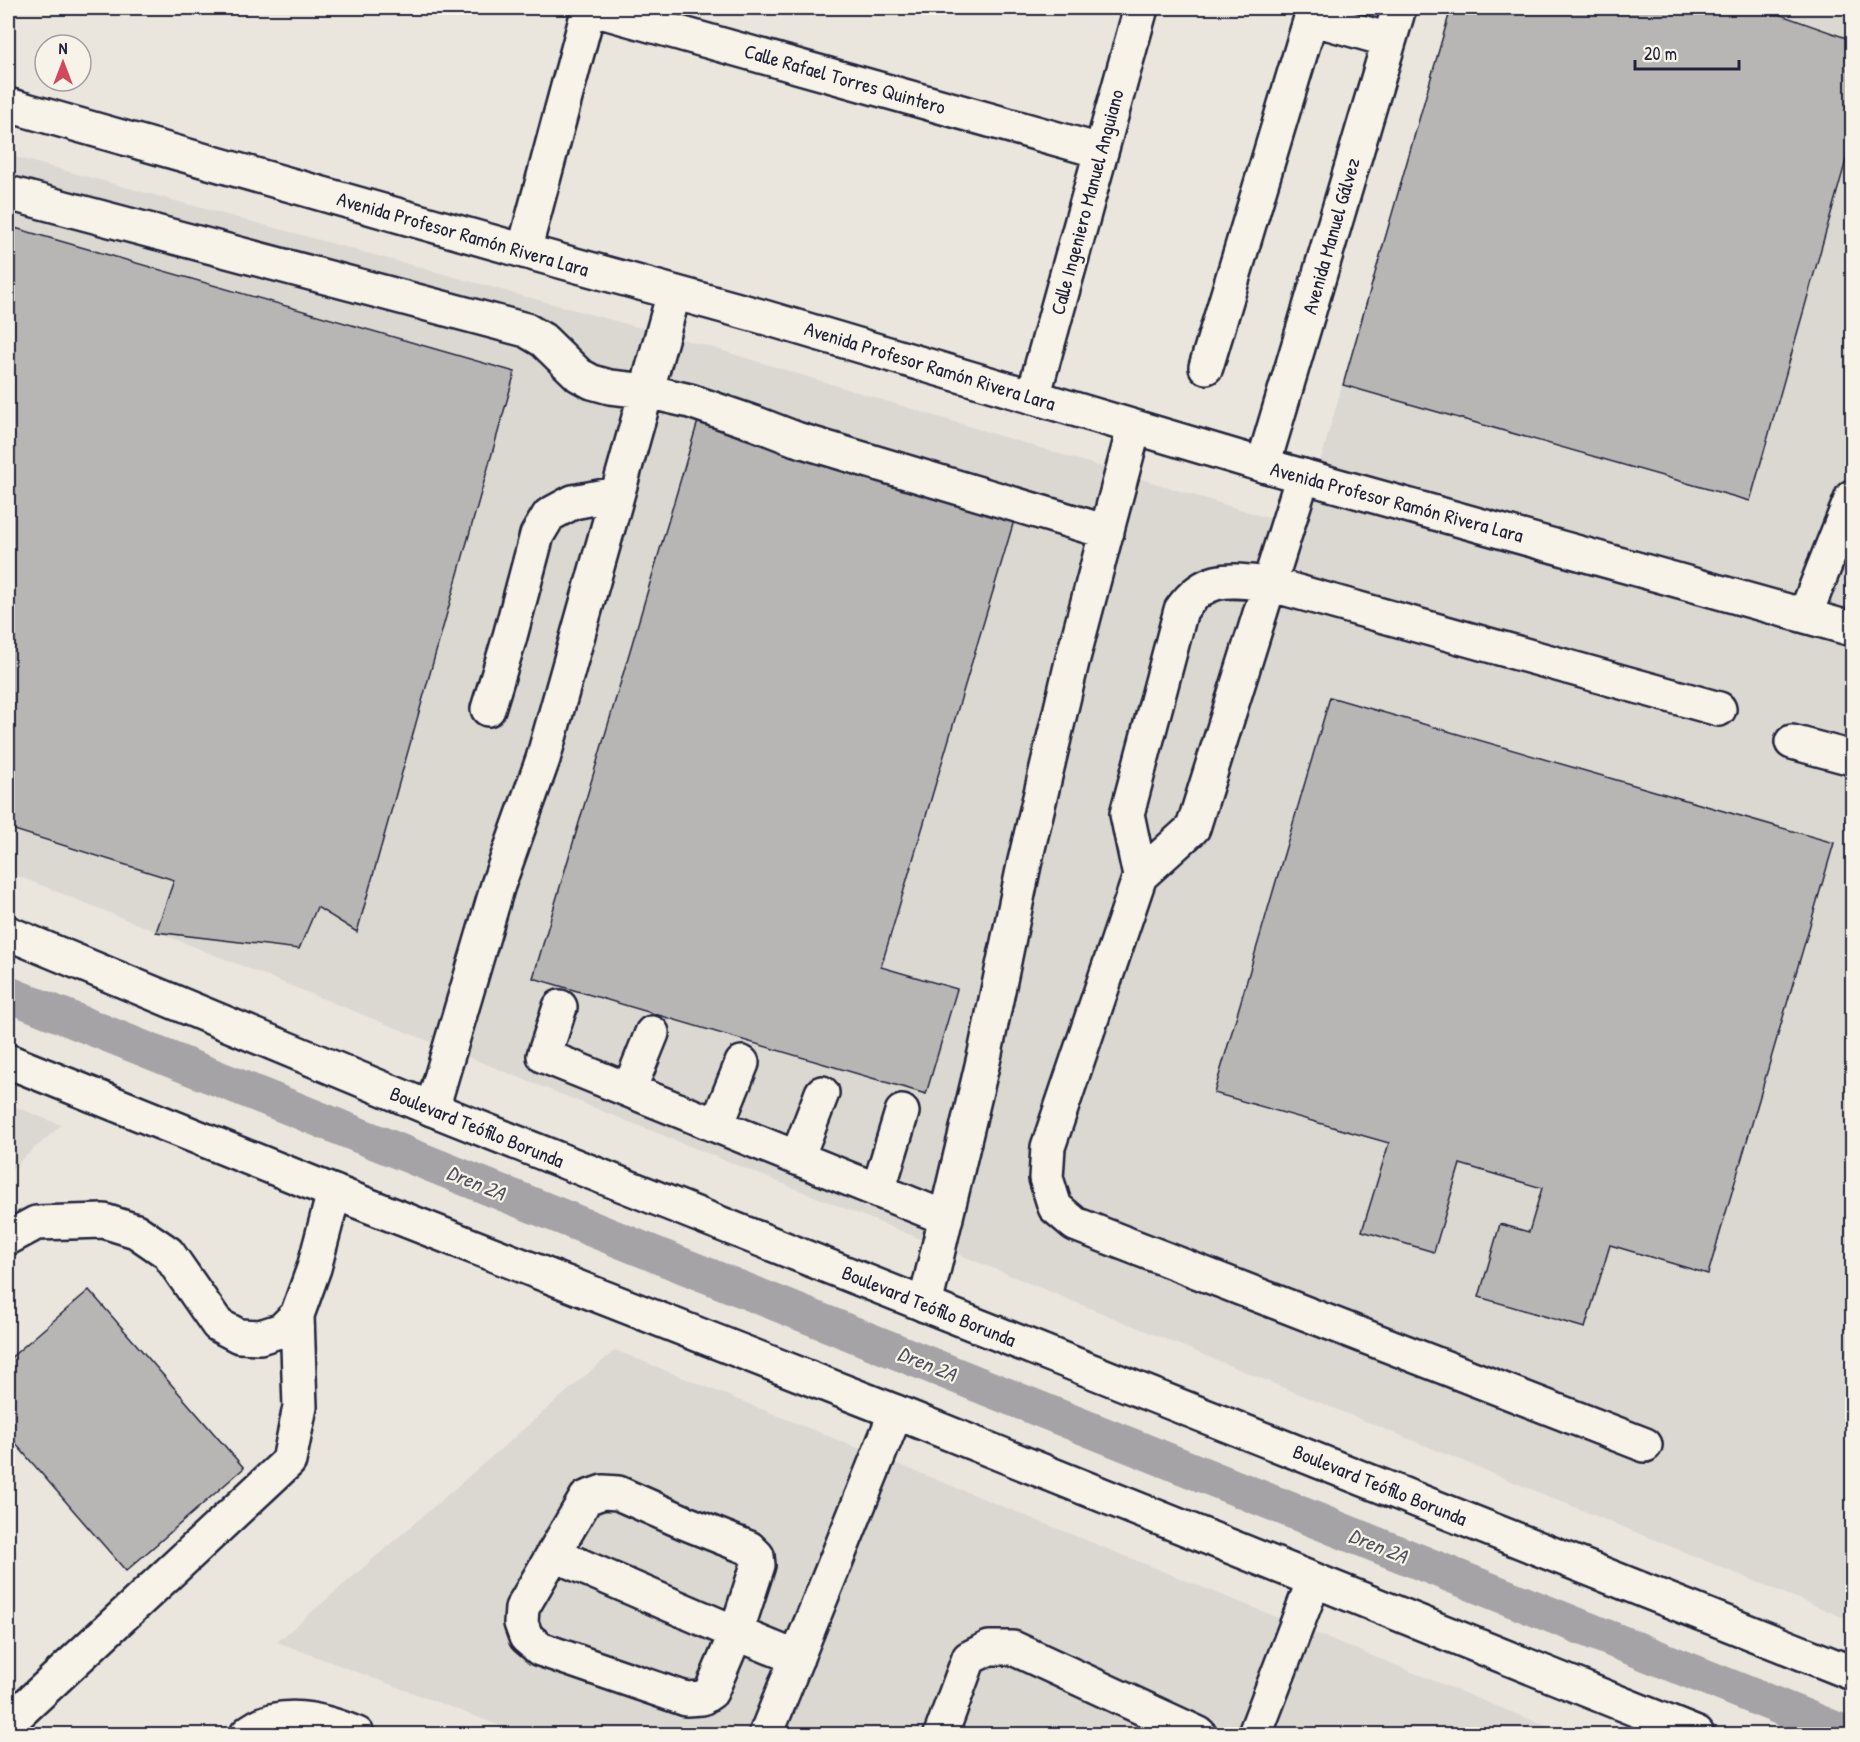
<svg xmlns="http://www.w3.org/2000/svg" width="1860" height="1742" font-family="'Patrick Hand',sans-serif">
	<rect width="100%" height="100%" fill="#eae6de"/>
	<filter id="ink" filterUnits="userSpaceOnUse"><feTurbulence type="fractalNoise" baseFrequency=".0167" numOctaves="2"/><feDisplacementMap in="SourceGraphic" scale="12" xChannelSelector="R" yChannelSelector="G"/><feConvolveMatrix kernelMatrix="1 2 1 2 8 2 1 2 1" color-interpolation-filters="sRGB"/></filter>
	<g filter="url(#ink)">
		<!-- built -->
		<path fill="#dbd8d2" d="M1451,8h401v1613l-877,-360 -967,-389v-717l699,191 594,182z
			M8,1104l53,21 -53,47z
			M615,1350l951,384h-1044l-245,-92z"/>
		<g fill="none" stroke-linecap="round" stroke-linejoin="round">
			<!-- canal -->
			<path stroke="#a6a3a6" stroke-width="36" d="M8,994l1839,740"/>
		</g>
		<!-- building -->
		<path fill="#b8b6b5" stroke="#22223b" stroke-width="1.5" d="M1451,8h310l91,32v99l-102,362 -407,-116z
			M8,226l507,146 -158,560 -40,-25 -18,42 -143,-17 18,-52 -166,-52z
			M698,421l318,93 -135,453 76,22 -31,105 -393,-116z
			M1330,697l504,146 -126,431 -98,-29 -25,83 -106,-31 21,-73 29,8 13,-44 -82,-24 -26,88 -72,-21 27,-88 -175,-50z
			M89,1290l155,178 -118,103 -118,-136v-75z"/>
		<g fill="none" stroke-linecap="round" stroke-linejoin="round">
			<!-- minor casing -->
			<g stroke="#22223b" stroke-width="38">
				<path id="minor" d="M590,8l510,143
					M1311,18l78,22
					M8,193l518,137 17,10 36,35 13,7 18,5 36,4 44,10 67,23 39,15 311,93
					M524,251l65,-243
					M1206,367l108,-359
					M1033,397l108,-389
					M1263,465l136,-457
					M1303,476l-110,352 -53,48 -92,271 -2,31 9,29 20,17 570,221
					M1805,615l47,-118
					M488,709l21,-69 28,-105 12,-20 24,-13 43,-8
					M1792,742l60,16
					M1140,876l-13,-62 54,-204c25,-36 49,-30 88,-26l450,125
					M560,1007l-16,49 402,162
					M629,1090l23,-57
					M432,1109l66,-224 45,-126 131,-466
					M717,1125l25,-62
					M797,1158l25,-65
					M878,1191l24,-79
					M8,1238l28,-15 68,-2 32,10 32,22 50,72 21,11 21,1 22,-7 15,-15 17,-47 20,-76
					M925,1305l60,-252 39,-188 48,-203 62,-234
					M553,1554l183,79 22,-68 -1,-9 -8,-8 -63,-25 -68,-30 -15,-1 -17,6 -64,110 -1,15 5,14 14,12 146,50 16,-1 9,-6 25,-59 61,25
					M8,1723l281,-262 11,-54 -3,-92
					M247,1734c32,-27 76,-14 110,0
					M766,1734l130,-322
					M941,1734l28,-76 20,-10h24l186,86
					M1255,1734l59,-154"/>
			</g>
			<!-- major casing -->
			<g stroke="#22223b" stroke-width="38">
				<path id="major" d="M8,105l516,146 236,65 503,149 589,164
					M8,933l424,176 1420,564
					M8,1061l326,131 562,220 801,322"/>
			</g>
			<!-- minor -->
			<use href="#minor" stroke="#f7f3e8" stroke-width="33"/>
			<!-- major -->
			<use href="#major" stroke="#f7f3e8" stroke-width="33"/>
		</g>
	</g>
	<g text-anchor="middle" stroke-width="4.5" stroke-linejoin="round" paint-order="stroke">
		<!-- street labels -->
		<g font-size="20" fill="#22223b" stroke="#f7f3e8">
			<text transform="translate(845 79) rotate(16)" y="7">Calle Rafael Torres Quintero</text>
			<text transform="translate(1087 202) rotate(-75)" y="7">Calle Ingeniero Manuel Anguiano</text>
			<text transform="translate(463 234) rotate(16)" y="7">Avenida Profesor Ramón Rivera Lara</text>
			<text transform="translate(1331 236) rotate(-74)" y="7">Avenida Manuel Gálvez</text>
			<text transform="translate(930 366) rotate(17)" y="7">Avenida Profesor Ramón Rivera Lara</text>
			<text transform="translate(1397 502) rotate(15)" y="7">Avenida Profesor Ramón Rivera Lara</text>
			<text transform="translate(477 1127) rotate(22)" y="7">Boulevard Teófilo Borunda</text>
			<text transform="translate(929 1306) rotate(22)" y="7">Boulevard Teófilo Borunda</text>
			<text transform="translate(1380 1485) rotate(22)" y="7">Boulevard Teófilo Borunda</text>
		</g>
		<!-- water labels -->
		<g font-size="21" font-style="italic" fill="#504f60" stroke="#f7f3e8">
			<text transform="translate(476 1183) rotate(22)" y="7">Dren 2A</text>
			<text transform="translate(927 1364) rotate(22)" y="7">Dren 2A</text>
			<text transform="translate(1378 1546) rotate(22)" y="7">Dren 2A</text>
		</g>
	</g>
	<!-- margin -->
	<rect width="1860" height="1742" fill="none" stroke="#f7f3e8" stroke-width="30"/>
	<rect x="15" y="15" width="1830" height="1712" fill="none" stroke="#22223b" stroke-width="2" filter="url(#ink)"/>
	<!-- north arrow -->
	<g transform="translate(63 63)"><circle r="28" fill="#f7f3e8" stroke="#a29fa3" stroke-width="1.5"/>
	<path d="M0-4.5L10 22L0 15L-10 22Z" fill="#d1495b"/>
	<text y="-9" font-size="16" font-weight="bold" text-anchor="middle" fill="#22223b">N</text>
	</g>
	<!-- scale -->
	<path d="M1635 60v9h104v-9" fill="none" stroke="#22223b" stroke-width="3"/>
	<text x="1644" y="60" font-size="18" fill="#22223b" stroke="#f7f3e8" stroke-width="4.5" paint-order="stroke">20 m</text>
</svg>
